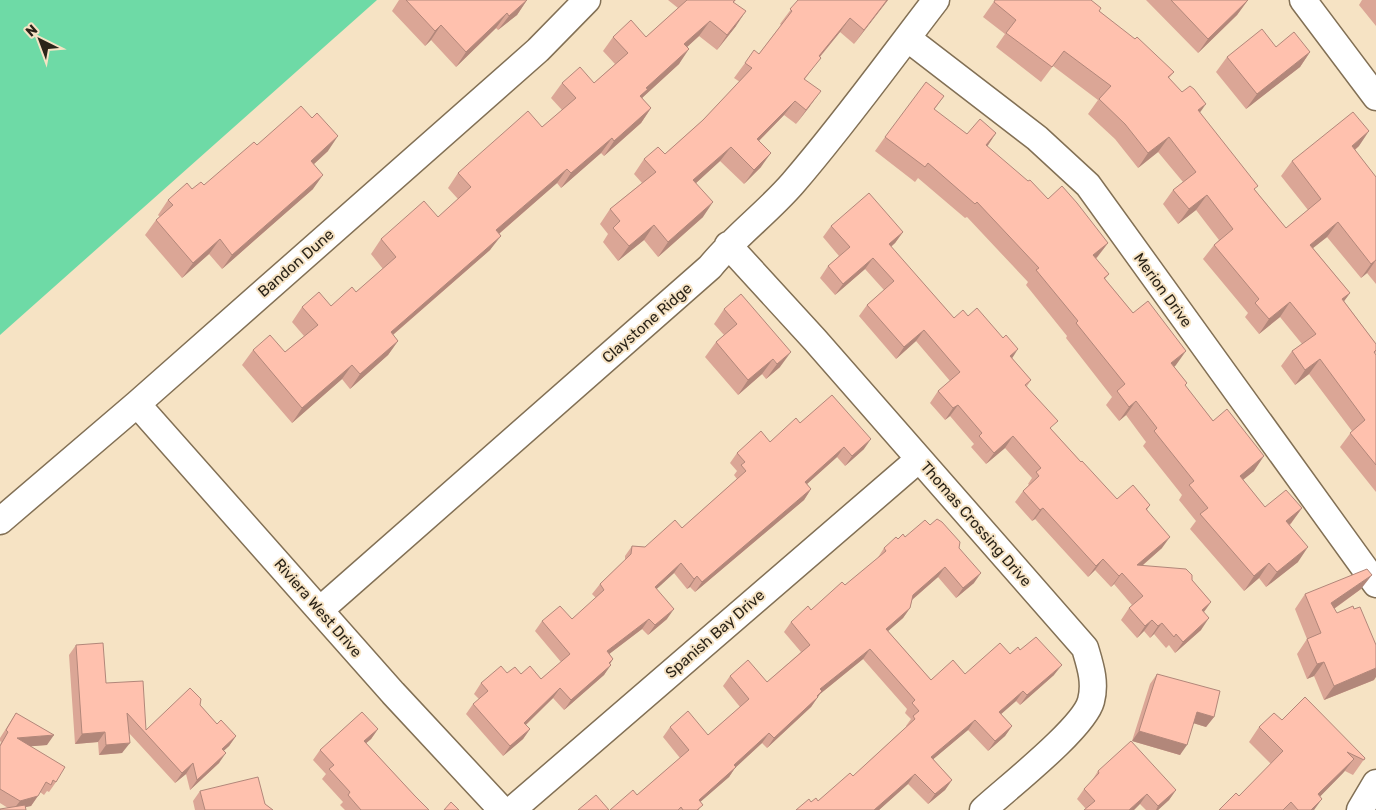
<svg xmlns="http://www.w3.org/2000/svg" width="1376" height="810" font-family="Rubik,sans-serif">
	<rect width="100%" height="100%" fill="#f6e3c4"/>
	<!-- grass -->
	<path fill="#6edaa6" d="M0,0h377l-377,335z"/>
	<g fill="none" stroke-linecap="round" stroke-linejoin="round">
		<!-- minor casing -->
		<g stroke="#827055" stroke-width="29">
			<path id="minor" d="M1303,0l73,97
				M907,38l130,100 51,47 288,399
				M728,245l87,95 270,308c5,17 11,34 6,53 -7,27 -84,87 -108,109
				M137,404l256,289 109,117
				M0,521l137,-117 401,-354 49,-50
				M320,610l390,-343c25,-31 57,-54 83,-84 51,-59 96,-122 143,-183
				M512,810l407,-351
				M1360,810l16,-27"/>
		</g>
		<!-- minor -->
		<use href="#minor" stroke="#fff" stroke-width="26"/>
	</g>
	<!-- wall -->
	<path fill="#dba696" d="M399,0h128l-10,15 -19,15 -2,-2 -40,39 -25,-27 -6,6 -33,-35z
		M668,0h68l-2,2 2,24 -19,24 -18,-14 -12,11 -8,17 -37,34 9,10 -10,15 -37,33 -3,-3 -40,35 -4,-5 -58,51 -9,16 -97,85 5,6 -10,14 -38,34 -8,-10 -50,44 -50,-58 11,-15 32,2 19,-16 -12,-14 10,-15 29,-1 25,-14 27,-23 -12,-15 10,-15 57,-22 20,-18 -10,-11 10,-15 84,-46 20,-17 -11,-12 11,-15h32l21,-19 -12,-13 10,-14h33l32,-29z
		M798,0h90l-34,44 -14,-12 -20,25 -10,15 -5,7 5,27 -14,18 -12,-9 -25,26 2,26 -17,17 -24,-23 -24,22 7,34 -45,40 -14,-17 -26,21 -15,-19 5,-8 -8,-10 10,-15 32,-26 -8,-9 10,-15 21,-5 38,-34 37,-38 -6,-4 11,-15 14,-9 22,-29 -1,-1z
		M995,0l104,11 75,61 -5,6 31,35 55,77 31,38 22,-18 -27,-34 11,-15 67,-15 -4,4 21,27v107l-9,-11 -6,5 -34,-41 -14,11 37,45 -6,8 32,43v8l-1,2 1,1v137l-36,-45 12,-16 -43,-57 -14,11 -14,-19 11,-15 10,-7 -22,-27 -21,17 -14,-17 3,-4 -45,-54 11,-14 5,-5 -23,-30 -18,14 -15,-20 10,-14 10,-8 -25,-30 -20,16 -23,-29 -27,-25 10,-14 -45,-34 -12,16 -45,-35 9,-13 -22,-17z
		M1146,0h102l-11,15 -39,38z
		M1362,0h14v26l-17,-21z
		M1276,47l34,5 -10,15 -54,42 -30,-37 11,-15z
		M944,96l-10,14 33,24 29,-1 -9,14 61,52 60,44 -12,16 13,15 -4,5 71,86 -2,2 13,16 -2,3 69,85 -11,9 22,27 37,1 -12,17 8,37 -32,25 -7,-9 -15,13 -54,-62 6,-8 -17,-21 3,-5 -39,-49 3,-4 -20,-27 -7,6 -13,-16 6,-8 -46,-59 1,-2 -41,-51 2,-3 -61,-65 -2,1 -47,-40 -3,4 -40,-31 10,-14z
		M257,145l71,6 -14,13 -1,25 -91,80 -13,-15 -27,24 -37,-43 11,-15 4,-3 -2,-2 10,-15 36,-15z
		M831,226l72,6 -8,11 -4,4 63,71 14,-2 44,42 19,22 -4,6 25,44 29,32 36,37 33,6 -3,5 15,38 -20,18 50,14 19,22 -7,10 -3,18 -26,23 -6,-8 -3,3 -12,-14 -4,4 -6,-7 -7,7 -16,-18 8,-12 3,-3 -18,-21 -3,3 -16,-17 -7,7 -53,-58 -3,2 -17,-19 8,-11 6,-6 -1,-1 4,-6 -27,-30 -19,16 -15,-17 3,-3 -24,-28 -5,4 -15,-17 8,-12 12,-10 -34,-40 -20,18 -37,-43 8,-11 17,-15 -19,-21 -30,26 -15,-17 8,-12 11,-10 -16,-19z
		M724,309l56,58 -14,12 -4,-5 -24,21 -33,-38 11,-15 8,-7 -10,-11z
		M800,423l64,26 -19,17 -8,-9 -30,27 4,5 -7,11 -109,92 -5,-5 -3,2 -13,-16 -18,16 11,30 -19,16 -6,-6 -33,25 4,5 -9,16 -40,35 -11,-12 -27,27 4,4 -7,10 -20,17 -37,-42 7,-10 6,-5 -5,-5 7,-11 26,-10 14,1 20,5 20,-17 -26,-31 7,-10 30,-2 24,-21 -4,-4 8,-10 25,-24v-4l7,-10 13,1 37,-19 55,-49 -3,-4 3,-4 -7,-8 7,-10 33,-11z
		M930,525l29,23 15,35 -18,15 -18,-21 -26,23 -2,8 -7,10 -15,13 43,49 34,-6 45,-20 10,-4 34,25 -34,30 -4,-4 -15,13 11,12 -7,10 -17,15 -20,-21 -35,29 19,21 -7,10 -17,14 -20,-20 -29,26h-83l15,-8 7,-1 35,-25 53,-49v-1l5,-7 -6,-6 2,-4 -44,-50 -43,35 -9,13 -44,41 -5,-5 -27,25 -6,9 -29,25 -1,8h-89l27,-15 43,-37 -17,-21 7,-10 38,8 32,-28 -17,-21 7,-10 37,6 34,-30 -17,-20 7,-10 20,-12 34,-25 32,-26 7,-11 14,-9 7,-2z
		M1361,589l-27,20 40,71 -50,20 -10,-24 -7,3 -10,-25 10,-15 -12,-30 10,-15z
		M76,645l30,38 40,47 54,-25 17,19 19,12 -7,10 -6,5 -4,12 -29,27 -4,-16 -11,9 -46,-50 -7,20 -23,2 -1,-13 -23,2 -6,-89z
		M1157,674l57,43 -8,10 -13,-4 -13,32 -48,-14 18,-57z
		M16,713l31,32 -16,1 25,36 -7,10 -2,-1 -3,4 -4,-3 -9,14 -23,2 -8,-5v-58l1,-3 -1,-1v-3z
		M1282,720l83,38 -12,17 -8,-4 -25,25 -6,14h-95l20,-14 32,-32 -22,-22 10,-15z
		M378,729l-7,10 -5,4 49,53 14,14h-84l-5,-5 3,-3 -21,-23 4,-5 -13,-14 7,-10z
		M1098,771l78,19 -7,10 -11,10h-12l-6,-6 -54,5 -9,-10 7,-10 7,-7z
		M200,791l65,13 8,6h-78l-2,-9z"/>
	<!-- shaded-wall -->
	<path fill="#b2877a" d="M527,0l-10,15 -19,15 11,-14z
		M887,0h1l-34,44 10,-14z
		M1248,0l-11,15 -39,38 10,-14z
		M746,11l-10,15 -19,24 10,-15z
		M507,13l-11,15 -40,39 10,-15z
		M850,18l-10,14 -32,39 11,-15z
		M710,21l-11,15 -25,23 10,-15z
		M441,25l-10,15 -6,6 10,-15z
		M689,49l-10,15 -36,33 -5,7 -8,7 16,-23z
		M1310,52l-10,15 -54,42 11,-15z
		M821,91l-11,15 -14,18 10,-14z
		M795,101l-11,14 -38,39 11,-15z
		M1206,104l-10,14 2,-8z
		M651,108l-10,15 -37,33 10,-15z
		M1369,131l-10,15 -18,15 11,-15z
		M996,133l-10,15v-3z
		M338,136l-10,15 -27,25 10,-15z
		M1169,137l-11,15 -20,16 10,-15z
		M612,138l-11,15 -40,35 10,-15z
		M731,147l-11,14 -37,34 10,-15z
		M771,153l-10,14 -17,17 10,-14z
		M567,169l-10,14 -71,62 10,-15z
		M323,175l-10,14 -91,80 10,-14z
		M1207,195l-11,15 -18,14 11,-15z
		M713,202l-10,15 -45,40 10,-15z
		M1338,222l-11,15 -28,22 11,-14z
		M654,225l-10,15 -26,21 11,-15z
		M903,232l-8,11 -14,12 8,-11z
		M501,236l-11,14 -110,96 11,-14z
		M220,239l-11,15 -27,24 11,-15z
		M1108,243l-11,14 -15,12 11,-14z
		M873,258l-8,11 -30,26 8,-11z
		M1376,260l-9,13 -6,5 10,-14z
		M1350,293l-11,15 3,-9z
		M1290,302l-10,15 -21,17 10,-15z
		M924,330l-8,11 -20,18 8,-12z
		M398,341l-10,14 -38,34 10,-15z
		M1018,349l-7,11 -1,-4z
		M1186,351l-10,14 -15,13 10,-15z
		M791,352l-11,15 -14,12 11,-15z
		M773,359l-11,15 -24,21 10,-15z
		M1320,359l-11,15 -14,11 10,-15z
		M352,365l-10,14 -50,44 10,-15z
		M1136,401l-10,14 -7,6 10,-14z
		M958,405l-8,11 -5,4 8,-12z
		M1013,436l-8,12 -19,16 8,-11z
		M871,439l-7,10 -19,17 7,-10z
		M844,447l-7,10 -39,35 7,-10z
		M1264,456l-10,15 -25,20 11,-15z
		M811,489l-7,11 -109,92 7,-10z
		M1043,508l-8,11 -3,2 8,-11z
		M1302,508l-11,15 -15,13 10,-15z
		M1170,537l-8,11 -33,29 8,-12z
		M1308,547l-10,15 -32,25 11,-15z
		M1103,559l-8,11 -7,7 8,-11z
		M681,563l-7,10 -26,24 7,-10z
		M1269,563l-10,15 -15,13 10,-15z
		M945,567l-7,10 -32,28 7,-10z
		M981,573l-7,10 -18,15 7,-10z
		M1122,573l-8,11 -3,3 8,-11z
		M1372,575l-11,14 -40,29 10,-15z
		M697,576l-7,11 -3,2 7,-10z
		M1211,602l-8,11 -1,-3z
		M910,608l-7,10 -24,21 7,-10z
		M674,609l-7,10 -19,16 7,-10z
		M1209,618l-8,12 -26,23 8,-11z
		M649,619l-7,10 -42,32 7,-10z
		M1152,620l-8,11 -7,7 8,-12z
		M1162,623l-8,11 -4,4 8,-12z
		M870,649l-7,10 -43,35 -9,13 -44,41 7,-10 46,-49z
		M613,659l-7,10 5,-4 -7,10 -40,35 7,-10z
		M1324,662l-10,14 -7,3 10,-15z
		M1062,665l-8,10 -34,30 7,-10z
		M1376,668v9l-2,3 -50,20 10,-14z
		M560,688l-7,10 -36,35 7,-10z
		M1023,691l-7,10 -24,21 7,-10z
		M1197,712l17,5 -8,10 -16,-5z
		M975,720l-7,10 -44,37 7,-10z
		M1012,726l-7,10 -17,15 7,-10z
		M378,729l-7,10 -14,12 7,-10z
		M530,729l-7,10 -20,17 7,-10z
		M1139,731l48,14 -7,10 -48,-14z
		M105,732l-7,10 -23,2 7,-10z
		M769,733l-7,10 -27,25 -6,9 -38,33 8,-10 35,-35z
		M54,735l-7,10 -37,3 7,-10z
		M236,736l-7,10 -14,13 7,-10z
		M130,743l-8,10 -23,2 7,-10z
		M226,753l-7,10 -29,27 7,-10z
		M1354,759l-11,14 -35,36 10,-15z
		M193,763l-7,11 -11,9 7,-10z
		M915,774l-7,10 -29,26h-5z
		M952,780l-7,10 -17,14 7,-10z
		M1176,790l-7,10 -11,10h-2l2,-4z
		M1147,794l-7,10 -6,6h-5z
		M38,796l-7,10 -18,4 7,-9z
		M1322,799l-8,11h-3z"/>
	<!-- building -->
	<path fill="#ffc1ae" stroke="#b2877a" d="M406,0h121l-18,16 -2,-3 -41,39 -25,-27 -6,6z
		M687,0h48l-2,2 13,9 -19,24 -17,-14 -26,23 5,5 -43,39 2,1 -8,7 11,12 -37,33 -2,-3 -41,35 -4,-4 -71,61 5,6 -110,96 7,9 -38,33 -8,-9 -50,43 -49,-58 17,-15 15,17 33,-27 -16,-18 17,-15 12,14 21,-19 4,5 40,-35 -15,-18 26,-23 17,-15 14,16 33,-30 -13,-14 52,-46 18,-16 14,16 34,-29 -14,-15 18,-16 14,16 34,-30 -15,-16 18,-17 15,17z
		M798,0h89l-23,30 -14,-12 -31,38 2,2 -17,21 17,12 -15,19 -11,-9 -38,38 14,14 -17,17 -23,-23 -38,33 20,22 -45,40 -14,-17 -25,21 -16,-18 7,-7 -10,-12 46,-37 -12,-13 14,-12 7,7 38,-34 49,-52 -7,-5 9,-13 5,4 33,-43 -2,-2z
		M995,0h96l10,8 -2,3 36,28 2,-2 37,35 -6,5 14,15 8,-6 4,3 12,15 -8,6 60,76 -4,3 32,39 35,-29 -29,-38 61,-49 16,19 -17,15 24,31v83l-5,4 -33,-42 -28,23 40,48 -8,6 34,45v6l-2,2 2,3v110l-26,-32 15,-13 -45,-61 -15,11 -13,-19 24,-17 -26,-32 -21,17 -14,-16 4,-4 -45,-54 19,-16 -26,-34 -18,14 -16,-19 23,-18 -27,-35 -21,16 -23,-29 -26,-25 12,-13 -47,-35 -12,16 -46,-34 10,-13 -22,-18z
		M1171,0h77l-40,39z
		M1262,29l14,18 18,-15 16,20 -53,42 -30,-37z
		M926,82l18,14 -10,13 33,25 13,-15 16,14 -10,12 42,36 2,-1 18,19 14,-13 15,17 31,40 -15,12 16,19 -5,4 29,35 15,-12 38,50 -15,12 16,20 -2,2 28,36 14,-12 37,47 -24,20 25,31 21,-17 16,18 -16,13 22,26 -31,25 -8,-9 -15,13 -54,-62 8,-6 -19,-23 5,-4 -40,-50 3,-3 -21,-27 -7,6 -12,-16 8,-7 -49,-61 2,-2 -42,-51 3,-2 -62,-66 -2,2 -47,-41 -3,4 -40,-30z
		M301,106l11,12 5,-5 21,23 -27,25 12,14 -91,80 -12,-16 -27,24 -37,-43 17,-15 -5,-5 19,-17 5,6 9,-7 3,3 50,-43 3,3z
		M869,193l34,39 -14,12 65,74 9,-8 5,6 9,-8 26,30 3,-3 12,14 -8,7 21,24 -6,5 33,36 -8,7 31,34 1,-1 35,38 16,-14 17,20 -4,4 24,28 -33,28 49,4 6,6v5l19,22 -9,8 7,8 -26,24 -7,-8 -2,3 -12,-14 -4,3 -6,-6 -7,6 -16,-18 14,-12 -21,-23 -3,3 -16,-17 -7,7 -53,-58 -3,2 -17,-19 16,-15 -3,-4 5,-4 -28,-32 -19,17 -15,-17 3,-3 -24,-28 -5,3 -15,-17 22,-19 -36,-42 -20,17 -37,-42 27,-24 -21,-23 -30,26 -15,-18 22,-19 -19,-21z
		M741,294l50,58 -14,12 -4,-5 -25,21 -32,-38 21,-18 -13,-15z
		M832,395l39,44 -19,17 -8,-9 -39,35 6,7 -109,93 -5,-6 -3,3 -13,-16 -26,24 19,22 -19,16 -6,-6 -42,32 6,8 -4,4 2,2 -40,35 -11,-12 -36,35 6,6 -20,17 -37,-42 15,-13 -7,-8 20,-17 6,7 8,-6 6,7 9,-8 11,13 29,-25 -28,-33 18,-15 12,13 32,-29 -4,-6 31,-30 1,-8 13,1 30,-27 7,8 64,-57 -5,-6 4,-3 -8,-9 24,-22 9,11 26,-24 4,5z
		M937,519l5,3 18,20 -1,6 22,25 -18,15 -18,-21 -32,28 -3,13 -24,21 45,51 22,-20 12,14 35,-31 10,11 8,-7 2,3 16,-13 26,28 -35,30 -4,-4 -24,21 13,14 -17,15 -20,-21 -44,37 21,23 -17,14 -20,-20 -41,36h-78l13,-11 2,3 5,-4 2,3 32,-28 3,3 62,-57 -2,-3 6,-5 -7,-8 3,-3 -45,-51 -50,40 2,2 -5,5 1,1 -44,41 -5,-5 -35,32 2,2 -37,33 4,5 -6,5h-14l-2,-3 -3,3h-68l23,-20 4,5 52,-45 -19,-23 18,-16 20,24 41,-36 -19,-23 18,-16 19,22 43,-37 -19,-23 17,-16 3,4 31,-28 3,3 41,-34 -2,-3 12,-11 2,2 5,-5 2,3 20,-17 5,5z
		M1367,569l5,6 -41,28 6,10 16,-7 1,3 6,-2 16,38v23l-42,18 -10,-24 -7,2 -10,-25 14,-6 -16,-39z
		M103,643l3,40 37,-2 3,49 44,-42 11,11 -1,6 17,19 4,-4 15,16 -14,13 4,4 -29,27 -4,-17 -11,10 -55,-60 3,30 -24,2 -1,-13 -23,2 -6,-89z
		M1157,674l63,17 -6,26 -17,-5 -10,33 -48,-14z
		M1305,697l60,61 -1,2 -17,-8 7,7 -36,35 4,5 -11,11h-13l-7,-8 -8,8h-64l17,-17 3,3 44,-45 -24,-24 15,-14 8,7z
		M362,712l16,17 -14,12 51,55 14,14h-68l-13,-15 2,-3 -21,-23 5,-4 -14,-15z
		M16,713l38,22 -37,3 48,29 -9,15 -3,-2 -2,5 -5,-3 -8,14 -18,5 -20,-12v-43l8,-14 -2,-2z
		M1131,741l45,49 -18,16 -11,-12 -18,16h-45l11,-9 -11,-12 15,-16 -1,-2z
		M258,777l7,27 8,6h-68l-5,-19z
		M596,795l13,15h-31z
		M451,802l8,8h-15z
		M25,805l1,5h-26v-1z"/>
	<g text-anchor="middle" stroke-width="4" stroke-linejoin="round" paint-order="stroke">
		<!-- street labels -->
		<g font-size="15" fill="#2b2419" stroke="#f6e3c4">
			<text transform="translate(296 263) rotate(-41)" y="5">Bandon Dune</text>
			<text transform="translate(1163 290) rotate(54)" y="5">Merion Drive</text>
			<text transform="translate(647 323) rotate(-41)" y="5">Claystone Ridge</text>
			<text transform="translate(976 524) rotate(49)" y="5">Thomas Crossing Drive</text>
			<text transform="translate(318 608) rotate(49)" y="5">Riviera West Drive</text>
			<text transform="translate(715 634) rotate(-41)" y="5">Spanish Bay Drive</text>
		</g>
	</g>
	<!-- north arrow -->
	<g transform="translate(40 40) rotate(318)" stroke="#f6e3c4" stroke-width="4" paint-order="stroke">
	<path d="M0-4L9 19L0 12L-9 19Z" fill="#2b2419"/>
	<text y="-8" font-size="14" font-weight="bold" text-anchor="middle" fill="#2b2419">N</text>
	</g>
</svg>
